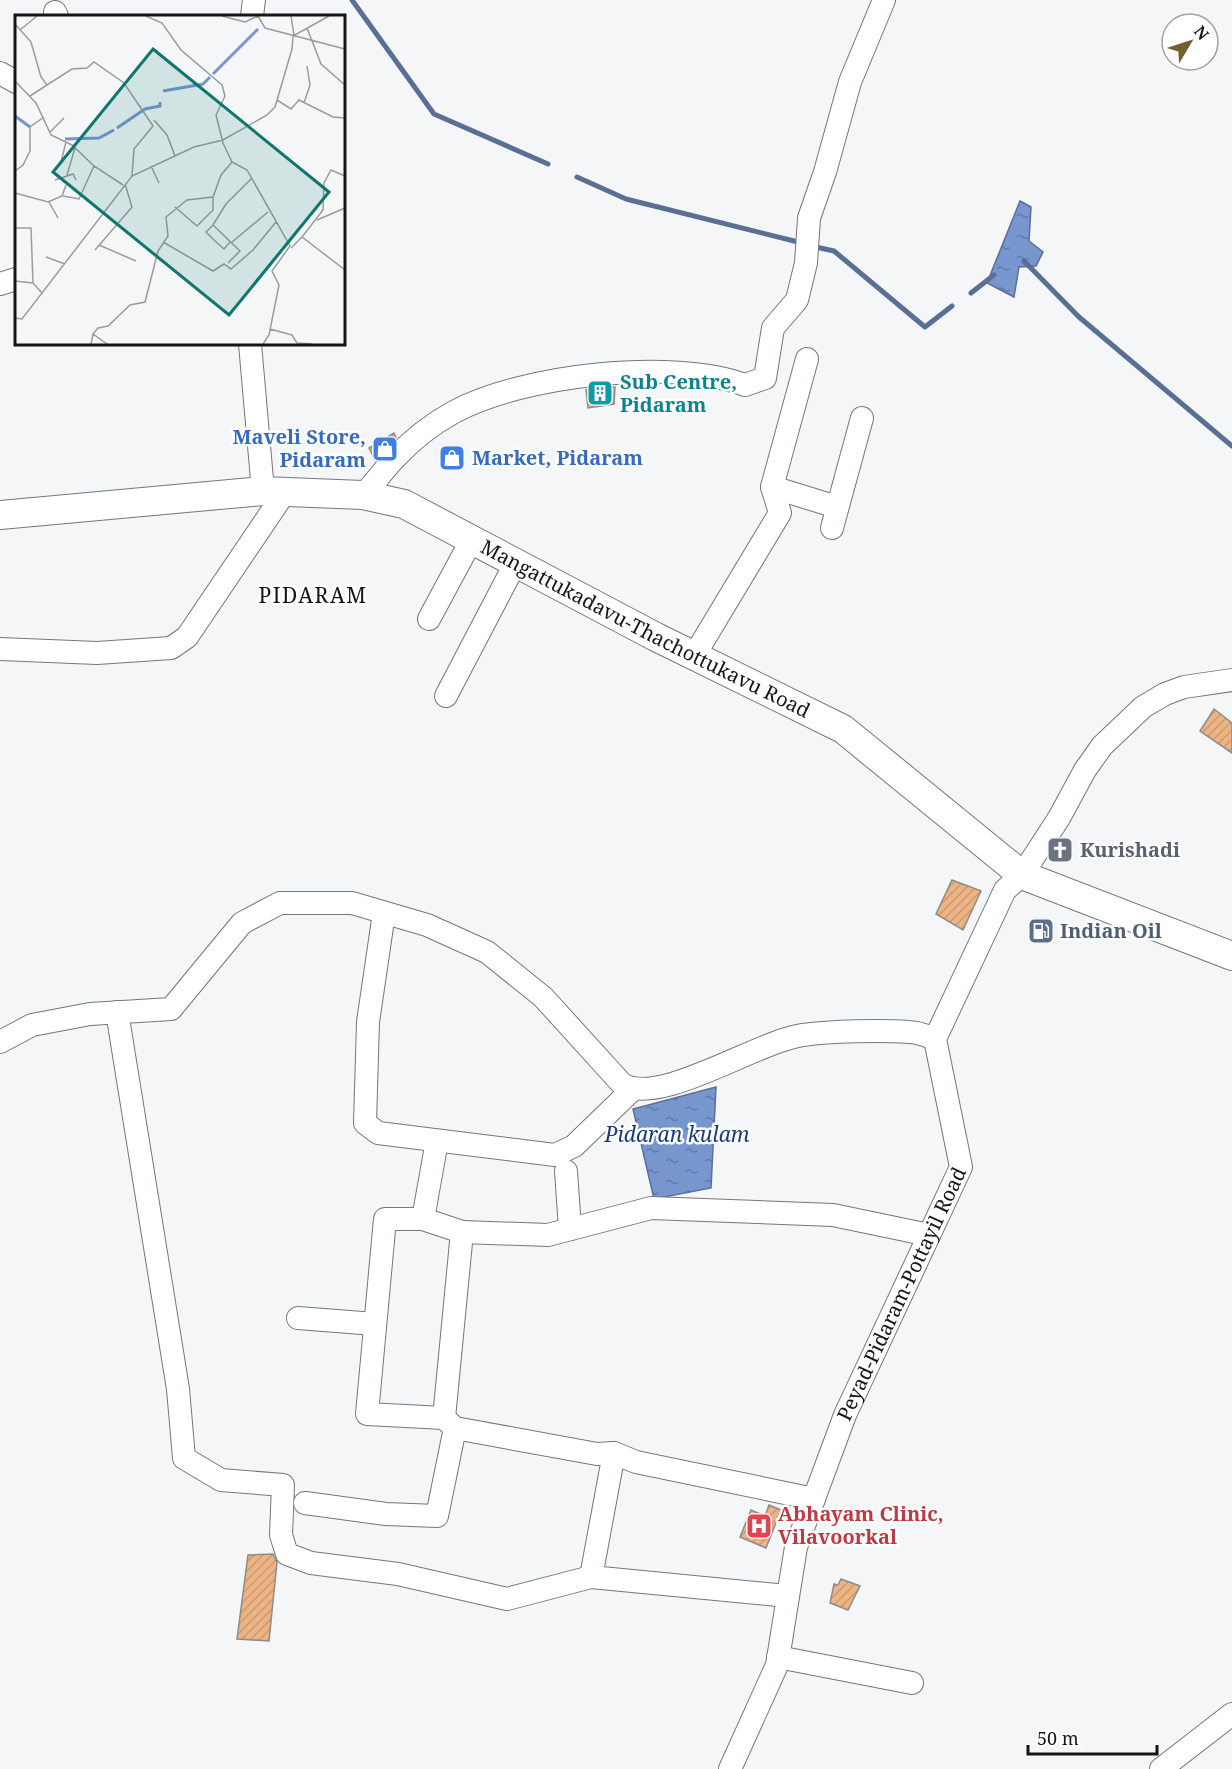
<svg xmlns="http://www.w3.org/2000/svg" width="1232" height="1769" font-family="'Noto Serif',serif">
	<defs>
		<pattern id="water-ripples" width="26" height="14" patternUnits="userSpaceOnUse" patternTransform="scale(1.5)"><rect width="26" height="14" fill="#7796ce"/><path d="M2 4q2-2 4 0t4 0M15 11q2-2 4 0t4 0" fill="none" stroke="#6079a6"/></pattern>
		<pattern id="building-hatch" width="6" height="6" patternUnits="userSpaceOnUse" patternTransform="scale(1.5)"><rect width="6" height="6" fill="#ecb484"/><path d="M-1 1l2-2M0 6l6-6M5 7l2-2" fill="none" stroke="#ca9a71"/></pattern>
	</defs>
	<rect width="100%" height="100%" fill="#f4f6f7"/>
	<!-- water -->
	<path fill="url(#water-ripples)" stroke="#5a6f96" stroke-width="1.5" d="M1020,201l11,6 -2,34 14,11 -7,14 -17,1 -5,30 -27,-14z
		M716,1087l-5,101 -57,11 -21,-90z"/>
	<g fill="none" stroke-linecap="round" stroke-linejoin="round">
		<!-- stream -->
		<path stroke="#5a6f96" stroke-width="5" d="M352,0l82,114 114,50
			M577,177l49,22 176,44
			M811,246l23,5 91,76 27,-21
			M1024,261l55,56 153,129
			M971,293l23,-18"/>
	</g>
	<!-- building -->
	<path fill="url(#building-hatch)" stroke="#8d8c8b" stroke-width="1.5" d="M615,387l-1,17 -26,4 -2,-18z
		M394,433l2,5 -21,22 -6,-12z
		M1214,709l18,14v30l-32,-22z
		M952,880l29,11 -18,39 -27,-16z
		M769,1505l12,5 -15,38 -26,-11 11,-27 14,6z
		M273,1554l4,8 -8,79 -32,-2 11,-84z
		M841,1579l19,7 -12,24 -18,-7 4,-19 4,1z"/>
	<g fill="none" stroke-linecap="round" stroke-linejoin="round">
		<!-- minor casing -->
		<g stroke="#757678" stroke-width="24">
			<g id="minor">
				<path d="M55,12l2,4"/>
				<path d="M252,16l2,-16"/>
				<path d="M0,73l16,9"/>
				<path d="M0,284l16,-5"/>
				<path d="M250,344l13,147"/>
				<path d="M772,487l65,20"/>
				<path d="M363,495c12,-12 21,-26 33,-38 16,-17 38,-34 58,-45 68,-37 218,-54 291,-27l20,-7 8,-50 24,-28 9,-37 3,-45 16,-46 25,-90 34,-82"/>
				<path d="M832,528l30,-110"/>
				<path d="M429,619l43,-80"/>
				<path d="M0,649l97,4 74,-5 16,-11 98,-145"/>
				<path d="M694,656l86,-143 -8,-26 35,-128"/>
				<path d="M446,696l70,-134"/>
				<path d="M384,913l-16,109 -3,101 13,10 177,22 19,-9 58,-56"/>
				<path d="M117,1012l61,377 6,69 37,22 62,5 -2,50 6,19 24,9 87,11 109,25 84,-22 197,19"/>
				<path d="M0,1042l32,-17 58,-11 81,-5 71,-86 38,-20h72l75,22 60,27 56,45 79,87c38,23 135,-43 181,-49 28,-4 78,-5 106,-3 9,0 18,4 26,7"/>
				<path d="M566,1171l4,58"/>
				<path d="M423,1219l14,-78"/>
				<path d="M298,1318l77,6"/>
				<path d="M444,1418l-77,-4 18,-195h38l39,13"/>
				<path d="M814,1499l-178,-37 -22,-9 -17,1 -142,-26 -11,-10 18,-186 86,3 103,-27 182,7 96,20"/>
				<path d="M305,1503l81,11 51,2 18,-88"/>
				<path d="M591,1577l23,-124"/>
				<path d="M778,1657l134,26"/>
				<path id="s1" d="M730,1769l47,-104 19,-118 49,-132 116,-248 -26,-128 70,-149 17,-15 37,-57 26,-48 17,-24 41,-39 22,-13 19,-7 48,-7"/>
				<path d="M1161,1769l71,-55"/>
			</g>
		</g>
		<!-- major casing -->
		<g stroke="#757678" stroke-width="30">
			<g id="major">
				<path id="s2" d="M0,515l263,-24 100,4 41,9 252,133 187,92 179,146 210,81"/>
			</g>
		</g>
		<!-- minor -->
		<use href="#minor" stroke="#fff" stroke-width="22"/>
		<!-- major -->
		<use href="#major" stroke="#fff" stroke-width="28"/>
	</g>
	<!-- icons -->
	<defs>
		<g id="building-square" transform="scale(1.35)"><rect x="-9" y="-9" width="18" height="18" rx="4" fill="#0f9aa8" stroke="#fff"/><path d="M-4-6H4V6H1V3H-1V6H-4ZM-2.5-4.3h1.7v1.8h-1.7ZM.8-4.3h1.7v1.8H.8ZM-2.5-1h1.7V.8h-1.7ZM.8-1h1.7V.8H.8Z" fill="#fff"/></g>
		<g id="shop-square" transform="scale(1.35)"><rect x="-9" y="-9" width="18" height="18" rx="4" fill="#3f7fe0" stroke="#fff"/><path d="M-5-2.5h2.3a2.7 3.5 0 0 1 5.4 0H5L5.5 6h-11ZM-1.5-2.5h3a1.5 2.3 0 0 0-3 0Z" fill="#fff"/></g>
		<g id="church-square" transform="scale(1.35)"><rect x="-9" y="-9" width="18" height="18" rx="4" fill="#6b7280" stroke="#fff"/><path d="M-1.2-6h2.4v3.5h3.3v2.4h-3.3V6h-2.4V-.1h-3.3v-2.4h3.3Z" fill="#fff"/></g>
		<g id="fuel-square" transform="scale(1.35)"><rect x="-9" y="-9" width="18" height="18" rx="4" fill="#5c6f8a" stroke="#fff"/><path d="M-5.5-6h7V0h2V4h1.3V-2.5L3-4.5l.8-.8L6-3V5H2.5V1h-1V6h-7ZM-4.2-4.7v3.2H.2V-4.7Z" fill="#fff"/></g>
		<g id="hospital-square" transform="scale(1.35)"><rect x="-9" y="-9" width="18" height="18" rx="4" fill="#e0444e" stroke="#fff"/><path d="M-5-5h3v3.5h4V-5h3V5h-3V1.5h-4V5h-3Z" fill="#fff"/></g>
	</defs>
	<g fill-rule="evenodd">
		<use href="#building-square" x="600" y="393"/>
		<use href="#shop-square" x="385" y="449"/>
		<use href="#shop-square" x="452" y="458"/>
		<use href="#church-square" x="1060" y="850"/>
		<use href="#fuel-square" x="1041" y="931"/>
		<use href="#hospital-square" x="759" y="1526"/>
	</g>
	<g text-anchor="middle" stroke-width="5" stroke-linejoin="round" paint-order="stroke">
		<!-- culture labels -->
		<g font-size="20" font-weight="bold" fill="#0d838f" stroke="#fff" text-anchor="start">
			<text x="620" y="389">Sub Centre,<tspan x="620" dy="23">Pidaram</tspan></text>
		</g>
		<!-- shop labels -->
		<g font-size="20" font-weight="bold" fill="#366cbe" stroke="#fff" text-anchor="end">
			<text x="366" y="444">Maveli Store,<tspan x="366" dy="23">Pidaram</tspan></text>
			<text x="472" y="465" text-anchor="start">Market, Pidaram</text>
		</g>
		<!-- street labels -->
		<g font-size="20" fill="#151515" stroke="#fff">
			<text dy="7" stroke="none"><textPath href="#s2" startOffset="678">Mangattukadavu-Thachottukavu Road</textPath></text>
			<text dy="7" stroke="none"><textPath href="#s1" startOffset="508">Peyad-Pidaram-Pottayil Road</textPath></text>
		</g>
		<!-- worship labels -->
		<g font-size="20" font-weight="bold" fill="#5b616d" stroke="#fff" text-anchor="start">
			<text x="1080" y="857">Kurishadi</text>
		</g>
		<!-- service labels -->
		<g font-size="20" font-weight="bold" fill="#4e5e75" stroke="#fff" text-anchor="start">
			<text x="1060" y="938">Indian Oil</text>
		</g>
		<!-- health labels -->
		<g font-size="20" font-weight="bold" fill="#be3a42" stroke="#fff" text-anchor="start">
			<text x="778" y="1521">Abhayam Clinic,<tspan x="778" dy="23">Vilavoorkal</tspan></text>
		</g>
		<!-- neighbourhood labels -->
		<g font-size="21" letter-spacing="1.5" fill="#151515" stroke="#fff">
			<text x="313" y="603">PIDARAM</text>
		</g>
		<!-- water labels -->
		<g font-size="21" font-style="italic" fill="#173a7c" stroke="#fff">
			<text x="677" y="1142">Pidaran kulam</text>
		</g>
	</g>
	<!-- overview -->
	<g transform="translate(15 15)">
		<rect width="330" height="330" fill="#f4f6f7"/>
		<path fill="none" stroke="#7796ce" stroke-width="3" d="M198,59l45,-45M148,76l40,-7 7,-7M0,101l15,11M102,113l28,-19 15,-3v-4M50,124l34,-1 15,-8"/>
		<path fill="none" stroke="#9b9c9d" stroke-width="1.5" d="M131,1l16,7 19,27 41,35 3,11 -9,19 7,28 9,19 15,8 43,76 -18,25 7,14 -10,50 -6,9M207,1l23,6 13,-6 7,12 80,21M276,1l3,19M0,9l16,18 10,35 6,8 25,-16 15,-1 7,-6 30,21 29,43 -19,23 -2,27M292,13l14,36 24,21M5,15l17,-14M0,66l21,22 15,32 21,10 22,21 29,19M15,81l17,-11M262,85l14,9 8,-9 34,17 12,1M289,88l6,-18 -3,-19M139,105l13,15 8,21M35,117l14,-14M46,147l5,-20M136,151l8,17M0,156l8,-6 7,-14v-24l14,-10M52,160l8,-27M40,165l18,-6 3,6M0,178l33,9 14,-6 4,-11M48,181l16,3 15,-33M34,187l9,16M160,192l22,19 16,-16v-13M302,205l28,-12M198,210l-7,7 9,9 9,8 6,-7M0,213h16l2,55 9,10M287,222l21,-27 1,-27 7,-13 14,6M148,227l50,29 11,-7 7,5 22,-19 23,-28M217,227l36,-30M84,230l37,16M276,233l11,-11 43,33M80,235l37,-43 -7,-23M31,242l19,7M213,248l12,-12 -27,-26 13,-21 25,-25M0,266l18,2M0,303l7,1 110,-143 62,-29 29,-7 44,-25 8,-8 17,-58 1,-13 36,-20M255,314l22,6 5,8 15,1M78,319l5,-6 10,-2 22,-21 15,-3 13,-51 10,-15 -2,-19 21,-17 26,-3 8,-22 11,-13M76,329l2,-10 14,10"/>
		<path fill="#0f766e" fill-opacity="0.15" stroke="#0f766e" stroke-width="3" d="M138,34l176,143 -100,123 -176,-143z"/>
		<rect width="330" height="330" fill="none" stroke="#151515" stroke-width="3"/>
	</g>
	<!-- north arrow -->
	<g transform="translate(1190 42) rotate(51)"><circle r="28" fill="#ffffff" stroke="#a1a1a1" stroke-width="1.5"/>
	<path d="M0-4.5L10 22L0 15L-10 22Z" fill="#72602e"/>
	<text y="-9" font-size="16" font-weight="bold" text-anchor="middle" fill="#151515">N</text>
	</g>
	<!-- scale -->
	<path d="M1028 1745v9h129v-9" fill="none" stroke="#151515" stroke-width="3"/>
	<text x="1037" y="1745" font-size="18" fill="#151515" stroke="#ffffff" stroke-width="4.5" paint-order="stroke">50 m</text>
</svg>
